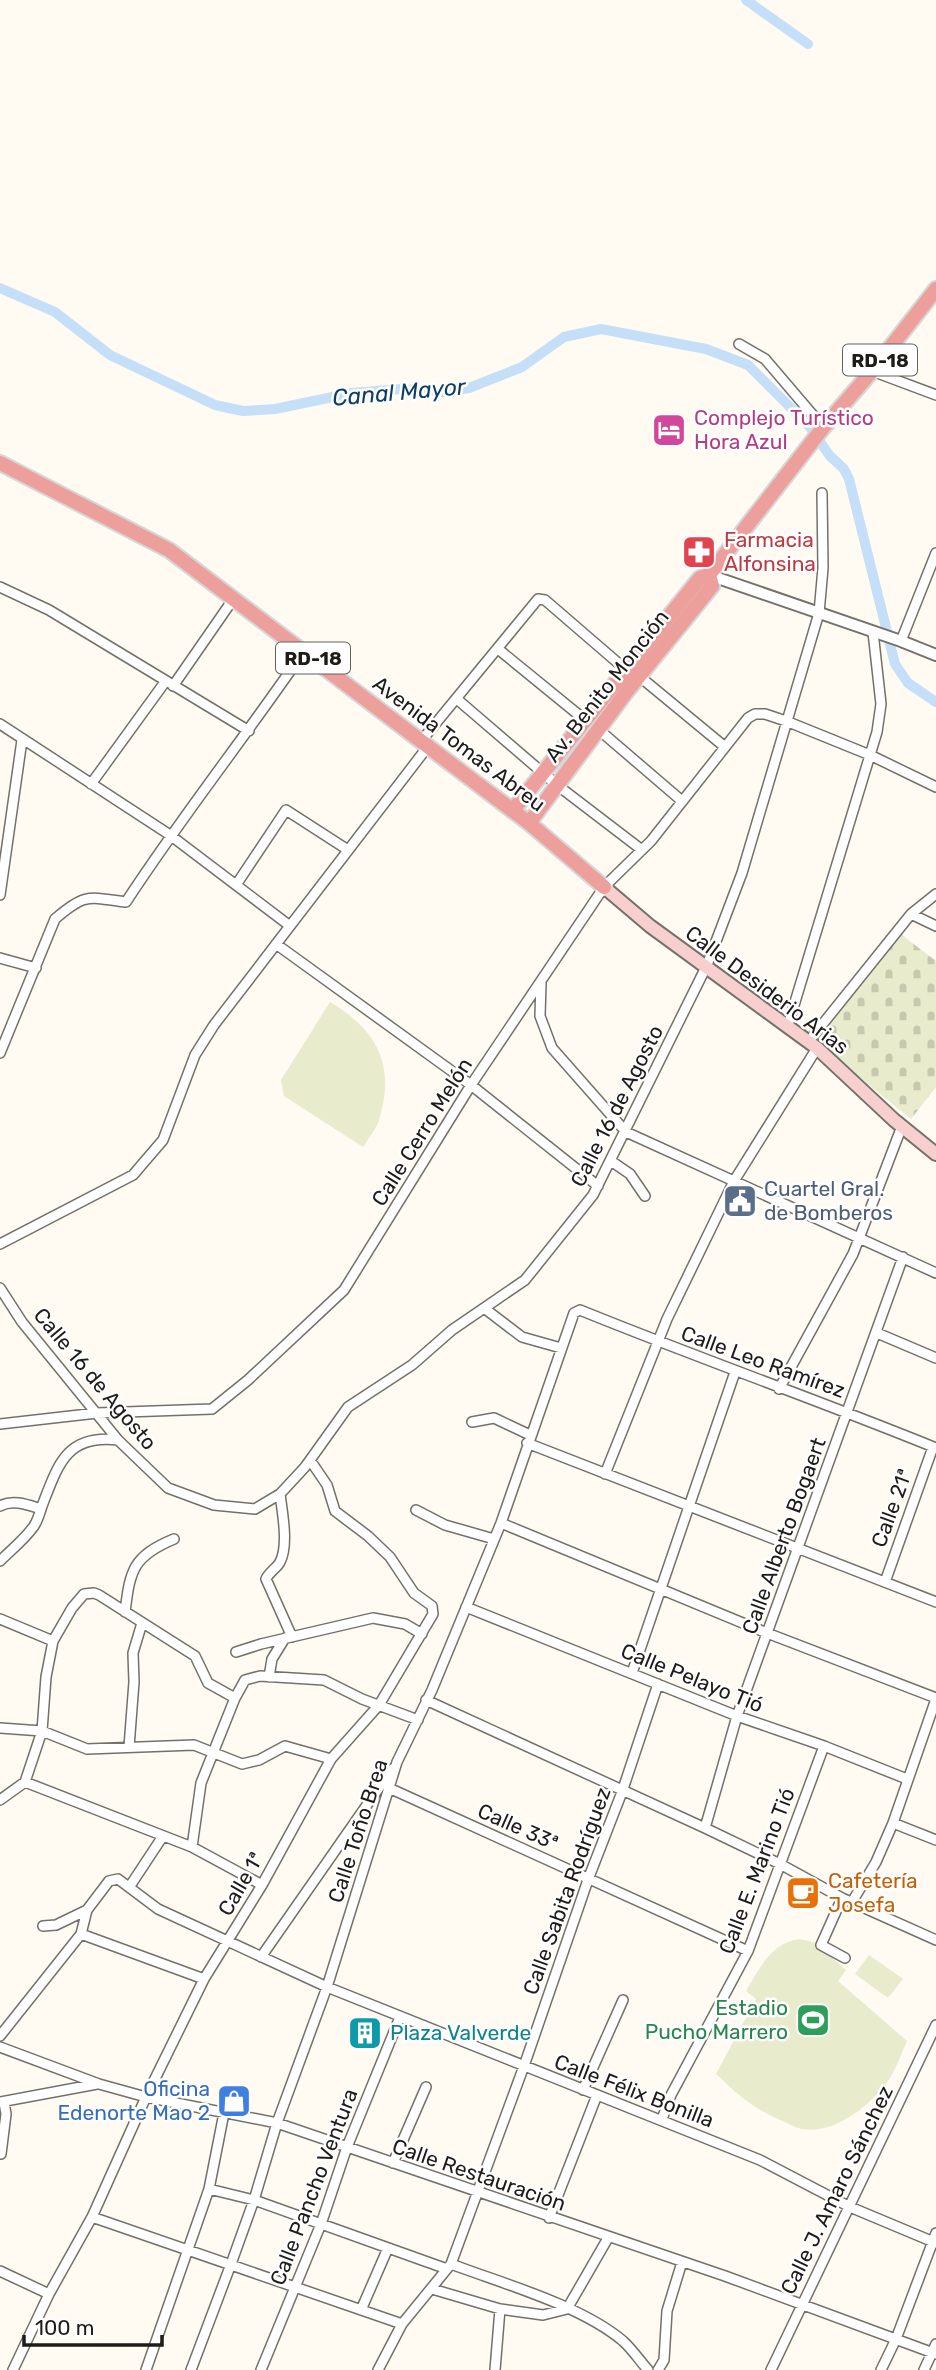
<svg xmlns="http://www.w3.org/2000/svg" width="936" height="2370" font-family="Rubik,sans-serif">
	<defs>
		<pattern id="cemetery-stones" width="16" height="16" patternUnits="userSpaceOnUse" patternTransform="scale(1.75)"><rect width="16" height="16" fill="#e8ebcc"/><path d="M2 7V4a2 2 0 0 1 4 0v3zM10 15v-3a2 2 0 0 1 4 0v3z" fill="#c7c9af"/></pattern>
	</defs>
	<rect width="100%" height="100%" fill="#fffaf2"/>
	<!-- cemetery -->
	<path fill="url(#cemetery-stones)" d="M899,933l37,28v126l-25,32 -97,-79z"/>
	<!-- garden -->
	<path fill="#e8ebcc" d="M330,1002c47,28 66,63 49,118 -3,9 -11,19 -16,27l-79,-51 -3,-16z
		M800,1939l16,4 30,27 -8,11 69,60c-6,13 -11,28 -19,40 -17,24 -54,54 -86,48 -5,-1 -11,-4 -15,-6 -32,-13 -47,-26 -71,-49l40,-75 -10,-8c14,-23 24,-48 54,-52z
		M869,1955l34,24 -15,19 -33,-24z"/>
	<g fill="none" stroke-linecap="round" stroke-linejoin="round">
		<!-- canal -->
		<path stroke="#c5dff9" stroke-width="10" d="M746,0l62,44
			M0,288l55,24 55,43 105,50 28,6 32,-2 77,-16 49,-4 41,3 27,-4 53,-21 42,-30 37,-8 105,20 42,16 61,61 21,30 14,13 5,10 46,185 13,19 28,19"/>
		<!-- minor casing -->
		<g stroke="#74716a" stroke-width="12">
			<path id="minor" d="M739,344l26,15 58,68
				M872,371l64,24
				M0,587l49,23 200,121
				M901,641l35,-88
				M498,649l87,71
				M639,676l86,71
				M173,686l61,-88
				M458,700l99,85 85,65
				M0,724l170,111 120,91
				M598,729l84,72
				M422,740l116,-141 7,1 80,69
				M91,784l74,-102
				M236,885l50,-75 62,40
				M0,895l22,-155
				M911,914l25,12
				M276,944l195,141 127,101
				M0,958l36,10
				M541,983l-1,33 12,32 74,84 310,141
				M788,1025l89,-293 4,-28 -8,-72
				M809,1041l102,-127 25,-20
				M0,1053l55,-134c30,-26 33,-22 71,-17 56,-86 120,-166 178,-251
				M611,1161l19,13 15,22
				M0,1244l133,-69 30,-35 32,-85 19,-30 215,-280
				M0,1288l22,34 96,118 50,48 46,17 41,4 25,-15 25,-27 43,-60 64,-42 40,-35 73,-50 68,-85 114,-230 35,-92 77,-260 4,-45 -1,-75
				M484,1308l38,29 39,11
				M877,1333l59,25
				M779,1389l74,-135 49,-128
				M472,1422l22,-4 36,17
				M0,1424l97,-11 115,-4 36,-29 96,-90 127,-205 133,-198 47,-46 97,-123 7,-4h10l21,7 84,34 66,32
				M527,1443l409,159
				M605,1474l62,-155 67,-138 83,-133
				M280,1494c2,17 9,51 0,68 -3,6 -11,10 -14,17l26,58
				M0,1506c13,-7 28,-1 41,3
				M416,1510l29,15 49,14
				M501,1523l266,110 169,65
				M0,1561c11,-11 25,-22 34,-35 4,-6 6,-14 8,-20 16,-41 24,-72 76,-66
				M885,1582l48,-135
				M466,1607l271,109 87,30 83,33
				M125,1612c5,-42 8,-56 49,-73
				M0,1619l53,22
				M236,1652l25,-8 112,-26 32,6 17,10
				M632,1673l103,-301
				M269,1677l3,-18 13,-21
				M426,1700l279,128 75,36 62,34 94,42
				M0,1728l42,3 45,18 107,-4 48,19 17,-4 26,-14 46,13
				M129,1747l5,-65 -1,-29 9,-30
				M25,1782l167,65 70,38
				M389,1788l359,163
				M0,1800l25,-18 17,-51 4,-54 7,-36 19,-33 12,-14 10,-1 5,2 96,61 13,27 27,15
				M893,1823l43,17
				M705,1828l32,-112 166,-459
				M192,1847l9,-64 34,-85 10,-18 15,-4 64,4 38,19 56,21
				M130,1886l33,-50
				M842,1898l-21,47 24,13
				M852,1902l24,-40 17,-39 43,-124
				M43,1926l13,-1 31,-15
				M81,1934l123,45
				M261,1957l131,-188
				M0,2036l81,-102 6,-24 22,-29 9,-2 40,30 169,78 433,173 90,47 86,36
				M0,2047l99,37 47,13 131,26 448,153 211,78
				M583,2090l40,-90
				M0,2102l97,-18
				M662,2119l9,-24 77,-144 76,-205
				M1,2154l5,-40 -2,-12
				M393,2163l33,-76
				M209,2189l45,11 193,69
				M92,2217l310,107
				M549,2218l48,-123
				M451,2264c53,20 129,41 172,77 9,8 17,20 25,29
				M0,2271l49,23
				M432,2289l68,20 43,6 24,-6 41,-71
				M361,2310l27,-62
				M13,2370l36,-76 43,-77 54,-120 58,-118 58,-94 69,-126 48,-54 54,-91 -1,-8 -18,-13 -24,-36 -22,-21 -33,-25 -8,-26 -17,-25
				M146,2370l63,-181 15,-76
				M191,2370l40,-106 23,-64 23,-77 50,-136 70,-225 35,-72 69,-167 73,-210 6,-3c118,48 238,90 356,138
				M261,2370l60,-146 26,-77 53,-130
				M378,2370l24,-46 49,-60 73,-198 65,-189 33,-85 36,-108
				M495,2370l5,-61
				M658,2370l6,-10 3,-49 15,-49
				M771,2370l165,-345
				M881,2370l15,-31 40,-106
				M924,2370l12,-26"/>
		</g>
		<!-- tertiary casing -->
		<g stroke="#74716a" stroke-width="14">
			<path id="tertiary" d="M709,575l192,66 35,14"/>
		</g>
		<!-- secondary casing -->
		<g stroke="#74716a" stroke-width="16">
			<path id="secondary" d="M604,887l46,39 167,122 77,72 42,34"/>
		</g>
		<!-- primary casing -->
		<g stroke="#d6d6d6" stroke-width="18">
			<path id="primary" d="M0,463l169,87 360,273 75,64
				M513,810l187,-232 9,-3 113,-146 50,-58 64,-82
				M529,823l98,-132 85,-105 -3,-11"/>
		</g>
		<!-- minor -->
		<use href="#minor" stroke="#fff" stroke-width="9"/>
		<!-- tertiary -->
		<use href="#tertiary" stroke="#fff" stroke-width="10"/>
		<!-- secondary -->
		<use href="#secondary" stroke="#f6cfce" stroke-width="12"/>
		<!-- primary -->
		<use href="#primary" stroke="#ed9f9c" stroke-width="14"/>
	</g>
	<!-- icons -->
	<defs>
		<g id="hotel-square" transform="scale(1.75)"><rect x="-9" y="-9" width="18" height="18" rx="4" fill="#d1479c" stroke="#fff"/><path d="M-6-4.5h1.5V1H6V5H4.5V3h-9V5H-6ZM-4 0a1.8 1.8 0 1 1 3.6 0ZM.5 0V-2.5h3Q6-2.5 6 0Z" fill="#fff"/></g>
		<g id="pharmacy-square" transform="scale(1.75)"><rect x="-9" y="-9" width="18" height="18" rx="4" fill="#e0444e" stroke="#fff"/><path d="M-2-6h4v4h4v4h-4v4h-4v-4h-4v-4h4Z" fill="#fff"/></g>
		<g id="civic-square" transform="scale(1.75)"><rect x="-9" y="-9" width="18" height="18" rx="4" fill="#5c6f8a" stroke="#fff"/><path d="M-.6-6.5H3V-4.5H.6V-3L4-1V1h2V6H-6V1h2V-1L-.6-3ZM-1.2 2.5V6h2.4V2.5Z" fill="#fff"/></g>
		<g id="cafe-square" transform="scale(1.75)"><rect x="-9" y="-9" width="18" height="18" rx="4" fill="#e8710a" stroke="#fff"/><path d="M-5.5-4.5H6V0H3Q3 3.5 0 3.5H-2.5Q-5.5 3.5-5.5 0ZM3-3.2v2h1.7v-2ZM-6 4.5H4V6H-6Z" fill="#fff"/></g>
		<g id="stadium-square" transform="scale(1.75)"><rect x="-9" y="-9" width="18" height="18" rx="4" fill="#2e9e5b" stroke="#fff"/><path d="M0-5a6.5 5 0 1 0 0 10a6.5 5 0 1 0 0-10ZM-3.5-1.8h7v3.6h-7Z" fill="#fff"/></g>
		<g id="building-square" transform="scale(1.75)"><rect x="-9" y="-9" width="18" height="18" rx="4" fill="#0f9aa8" stroke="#fff"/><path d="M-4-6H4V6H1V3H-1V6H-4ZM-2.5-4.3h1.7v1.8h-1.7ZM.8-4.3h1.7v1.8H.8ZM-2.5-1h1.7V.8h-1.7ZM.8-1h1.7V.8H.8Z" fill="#fff"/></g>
		<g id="shop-square" transform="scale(1.75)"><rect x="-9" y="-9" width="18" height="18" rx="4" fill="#3f7fe0" stroke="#fff"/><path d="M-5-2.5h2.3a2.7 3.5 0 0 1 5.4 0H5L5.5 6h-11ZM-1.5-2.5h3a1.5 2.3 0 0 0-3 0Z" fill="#fff"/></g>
	</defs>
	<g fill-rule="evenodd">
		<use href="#hotel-square" x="669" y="430"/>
		<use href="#pharmacy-square" x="699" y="552"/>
		<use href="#civic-square" x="740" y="1201"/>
		<use href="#cafe-square" x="803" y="1893"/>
		<use href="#stadium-square" x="813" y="2020"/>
		<use href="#building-square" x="365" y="2033"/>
		<use href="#shop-square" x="234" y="2101"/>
	</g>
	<g text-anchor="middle" stroke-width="5" stroke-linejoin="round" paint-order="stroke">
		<!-- shield labels -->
		<g fill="#fff" stroke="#62605e" stroke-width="2">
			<rect x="843" y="344.5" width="74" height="31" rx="5"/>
			<rect x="276" y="642.5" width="74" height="31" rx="5"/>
		</g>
		<g font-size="19" font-weight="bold" fill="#1e1c19">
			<text x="880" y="367">RD-18</text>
			<text x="313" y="665">RD-18</text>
		</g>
		<!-- hotel labels -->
		<g font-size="21" fill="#b23c85" stroke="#fff" text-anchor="start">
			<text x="694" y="425">Complejo Turístico<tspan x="694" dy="24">Hora Azul</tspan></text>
		</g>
		<!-- health labels -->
		<g font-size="21" fill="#be3a42" stroke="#fff" text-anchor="start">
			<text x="724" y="547">Farmacia<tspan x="724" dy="24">Alfonsina</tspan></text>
		</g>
		<!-- street labels -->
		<g font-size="21" fill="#1e1c19" stroke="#fff">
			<text transform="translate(607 686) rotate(-52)" y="7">Av. Benito Monción</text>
			<text transform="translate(459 744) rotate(37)" y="7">Avenida Tomas Abreu</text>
			<text transform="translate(767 990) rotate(37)" y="7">Calle Desiderio Arias</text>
			<text transform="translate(617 1106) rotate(-63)" y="7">Calle 16 de Agosto</text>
			<text transform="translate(422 1132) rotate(-58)" y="7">Calle Cerro Melón</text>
			<text transform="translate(763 1362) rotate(20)" y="7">Calle Leo Ramírez</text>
			<text transform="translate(95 1379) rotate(50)" y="7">Calle 16 de Agosto</text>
			<text transform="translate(892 1508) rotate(-70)" y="7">Calle 21ª</text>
			<text transform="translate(784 1536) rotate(-70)" y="7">Calle Alberto Bogaert</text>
			<text transform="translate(692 1678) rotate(22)" y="7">Calle Pelayo Tió</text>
			<text transform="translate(518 1827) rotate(24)" y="7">Calle 33ª</text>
			<text transform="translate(358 1831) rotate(-72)" y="7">Calle Toño Brea</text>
			<text transform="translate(757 1871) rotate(-69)" y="7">Calle E. Marino Tió</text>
			<text transform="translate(241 1884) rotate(-60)" y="7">Calle 1ª</text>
			<text transform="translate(567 1891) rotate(-70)" y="7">Calle Sabita Rodríguez</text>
			<text transform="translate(634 2091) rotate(21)" y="7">Calle Félix Bonilla</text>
			<text transform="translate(479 2175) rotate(19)" y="7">Calle Restauración</text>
			<text transform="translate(314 2187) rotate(-69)" y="7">Calle Pancho Ventura</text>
			<text transform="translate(837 2190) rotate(-64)" y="7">Calle J. Amaro Sánchez</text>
		</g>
		<!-- service labels -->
		<g font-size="21" fill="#4e5e75" stroke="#fff" text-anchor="start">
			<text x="764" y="1196">Cuartel Gral.<tspan x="764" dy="24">de Bomberos</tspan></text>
		</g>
		<!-- food labels -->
		<g font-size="21" fill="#c56008" stroke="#fff" text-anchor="start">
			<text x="828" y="1888">Cafetería<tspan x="828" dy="24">Josefa</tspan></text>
		</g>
		<!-- leisure labels -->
		<g font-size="21" fill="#27864d" stroke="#fff" text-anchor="end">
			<text x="788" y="2015">Estadio<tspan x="788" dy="24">Pucho Marrero</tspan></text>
		</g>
		<!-- culture labels -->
		<g font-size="21" fill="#0d838f" stroke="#fff" text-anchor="start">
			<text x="390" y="2040">Plaza Valverde</text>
		</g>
		<!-- shop labels -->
		<g font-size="21" fill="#366cbe" stroke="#fff" text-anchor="end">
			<text x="210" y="2096">Oficina<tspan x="210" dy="24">Edenorte Mao 2</tspan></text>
		</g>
		<!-- water labels -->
		<g font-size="23" font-style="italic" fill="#0e3d66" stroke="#fff">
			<text transform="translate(399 392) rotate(-5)" y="8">Canal Mayor</text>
		</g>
	</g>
	<!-- scale -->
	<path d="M24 2335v10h138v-10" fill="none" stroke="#1e1c19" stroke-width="3.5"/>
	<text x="35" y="2335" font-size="21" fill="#1e1c19" stroke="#ffffff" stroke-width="5" paint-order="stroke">100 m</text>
</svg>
